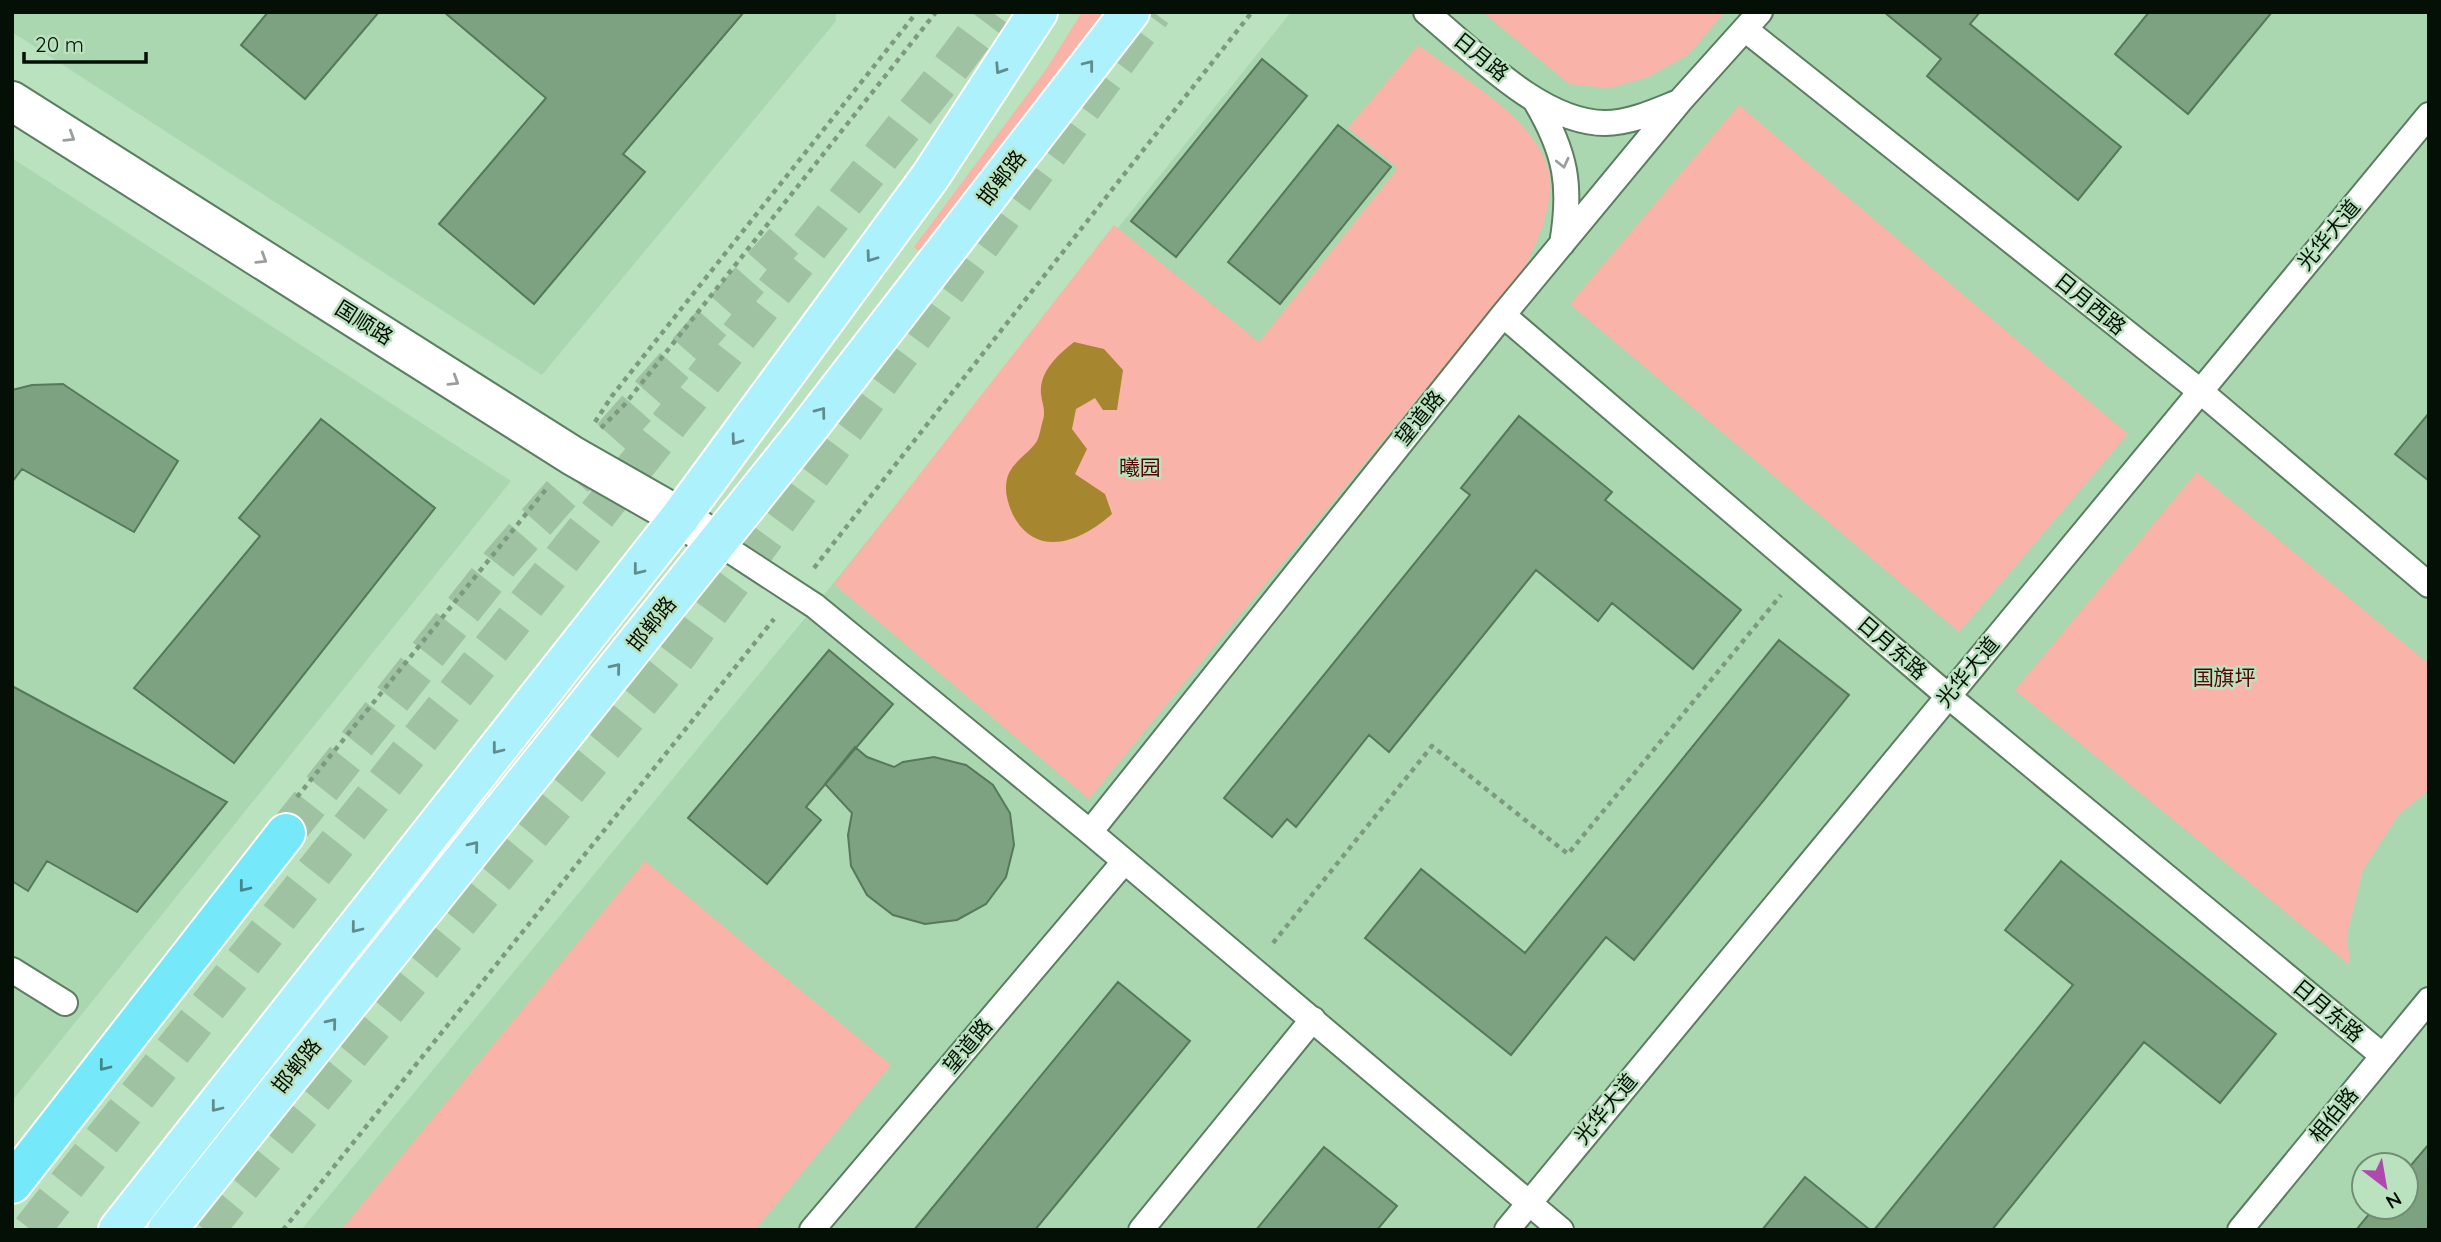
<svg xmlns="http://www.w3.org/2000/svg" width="2441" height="1242" font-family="Quicksand,'Noto Sans SC',sans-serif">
	<rect width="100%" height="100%" fill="#bae2bf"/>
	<!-- built -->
	<path fill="#abd7b0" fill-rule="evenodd" d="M12,12h824v9l-294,354 -530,-343z
		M1291,12h1138v1218h-2128l514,-624zM2364,1165h42v42h-42z
		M12,158l499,323 -499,620z"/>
	<!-- green -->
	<path fill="#f9b3a8" d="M1082,12h26l-189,239 -5,-4 133,-179z
		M1483,12h242l-36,42 -41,23 -39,11 -40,-4z
		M1418,45c44,33 139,84 132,147 -3,29 -14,52 -26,77l-435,530 -255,-215 280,-359 145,117 139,-174 -50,-40z
		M1739,105l389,329 -169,198 -389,-328z
		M2197,472l232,192v126l-30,24 -36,56 -16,64 3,31 -335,-275z
		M645,861l246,204 -136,165h-414z"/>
	<!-- water -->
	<path fill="#a6862e" d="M1074,342l30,7 19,21 -6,40h-14l-8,-12 -19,11 -4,20 15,20 -12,25 30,20 7,20c-30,27 -75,46 -99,1 -5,-11 -9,-24 -6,-36 4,-17 22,-25 30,-38 3,-6 4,-15 6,-21 3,-9 -1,-17 -2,-26 -2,-23 18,-40 33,-52z"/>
	<!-- building -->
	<path fill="#7da282" stroke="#55795a" stroke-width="2" d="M268,12h111l-74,87 -64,-54z
		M444,12h300l-121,142 22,18 -111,132 -95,-80 107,-126z
		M1884,12h96l-10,12 151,123 -43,53 -151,-124 14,-17z
		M2149,12h123l-84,102 -73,-60z
		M1262,59l45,37 -131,161 -45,-36z
		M1338,125l53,42 -111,137 -52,-42z
		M63,384l115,77 -44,71 -112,-63 -10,13v-92l20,-5z
		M2429,413v68l-34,-27z
		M1519,416l93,76 -7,8 136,110 -48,59 -81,-66 -14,18 -62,-51 -147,182 -20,-17 -73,92 -9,-8 -15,18 -48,-39 246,-303 -9,-7z
		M321,419l114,89 -201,255 -100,-75 126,-152 -21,-18z
		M1779,640l70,55 -215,265 -28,-23 -95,118 -146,-117 56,-69 104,84z
		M829,650l64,54 -87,103 15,13 -54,64 -79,-66z
		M12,686l215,116 -90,110 -90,-51 -19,30 -16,-10z
		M855,747l12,10 27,10 9,-5 31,-5 32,8 27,20 17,28 4,32 -8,32 -20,27 -29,16 -32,4 -32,-9 -26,-20 -16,-29 -3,-31 4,-22 -27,-29z
		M2061,861l215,173 -56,69 -76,-61 -152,188h-118l199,-245 -68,-55z
		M1118,982l72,59 -155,189h-121z
		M2429,1144v86h-73l19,-23h31v-36z
		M1324,1147l73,59 -20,24h-121z
		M1805,1177l65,53h-108z"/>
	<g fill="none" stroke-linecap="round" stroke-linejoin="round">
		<!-- highway-tunnel -->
		<path stroke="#9fc2a3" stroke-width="38" stroke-dasharray="38 19" stroke-linecap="butt" d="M286,833l214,-270 284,-322
			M31,1230l911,-1151 50,-67
			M205,1230l470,-571 478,-647"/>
		<!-- lane casing -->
		<g stroke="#5a7e5f" stroke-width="28">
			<path id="lane" d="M1426,12c47,39 115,111 179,111 24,0 49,-11 71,-20
				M1746,30l454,361 229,194
				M1536,102c30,51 36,84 26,142
				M1503,315l445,381 435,360
				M717,542l98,64 275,226 471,398
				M1090,832l413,-517 177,-214 80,-89
				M12,970l53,33
				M812,1230l312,-368
				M1141,1230l172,-211
				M1507,1230l922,-1115
				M2240,1230l189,-230"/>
		</g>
		<!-- secondary casing -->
		<g stroke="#5a7e5f" stroke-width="42">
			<path id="secondary" d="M12,101l561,355 107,61 37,25"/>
		</g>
		<!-- primary casing -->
		<g stroke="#fff" stroke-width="42">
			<path id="primary" d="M118,1230l562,-713 250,-340 108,-165
				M167,1230l640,-800 323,-418"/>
		</g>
		<!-- highway casing -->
		<g stroke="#fff" stroke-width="42">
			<path id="highway" d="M12,1184l274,-351"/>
		</g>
		<!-- path -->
		<path stroke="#7c9a80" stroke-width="4.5" stroke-dasharray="5 5" stroke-linecap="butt" d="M595,422l17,-26 305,-384
			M601,428l24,-24 311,-392
			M814,568l438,-556
			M297,797l250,-309
			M1273,943l159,-197 136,108 213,-259
			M283,1230l491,-611"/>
		<!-- lane -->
		<use href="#lane" stroke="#fff" stroke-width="24"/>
		<!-- secondary -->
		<use href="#secondary" stroke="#fff" stroke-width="38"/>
		<!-- primary -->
		<use href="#primary" stroke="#acf1fc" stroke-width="38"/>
		<!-- highway -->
		<use href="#highway" stroke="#75e8fa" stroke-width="38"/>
	</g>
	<!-- one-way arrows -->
	<defs><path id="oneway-chevron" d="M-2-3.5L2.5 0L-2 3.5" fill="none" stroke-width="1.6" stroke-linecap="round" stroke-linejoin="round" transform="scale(1.75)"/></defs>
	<g stroke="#608c8d">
		<use href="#oneway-chevron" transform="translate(1089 65) rotate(-52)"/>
		<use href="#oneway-chevron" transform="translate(1000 69) rotate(123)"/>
		<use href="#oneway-chevron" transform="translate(871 257) rotate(126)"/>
		<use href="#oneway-chevron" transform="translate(821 412) rotate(-53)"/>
		<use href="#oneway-chevron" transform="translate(736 440) rotate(126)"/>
		<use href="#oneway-chevron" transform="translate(638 570) rotate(128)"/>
		<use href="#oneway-chevron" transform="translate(616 668) rotate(-51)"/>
		<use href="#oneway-chevron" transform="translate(497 749) rotate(128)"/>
		<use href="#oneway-chevron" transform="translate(474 846) rotate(-51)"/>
		<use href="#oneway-chevron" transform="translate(356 928) rotate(128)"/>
		<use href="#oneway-chevron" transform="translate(332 1023) rotate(-51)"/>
		<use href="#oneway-chevron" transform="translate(216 1107) rotate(128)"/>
	</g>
	<g stroke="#9b9f9b">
		<use href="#oneway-chevron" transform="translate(70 137) rotate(32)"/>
		<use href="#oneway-chevron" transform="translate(1563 163) rotate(77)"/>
		<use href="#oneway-chevron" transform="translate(262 259) rotate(32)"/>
		<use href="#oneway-chevron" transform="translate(454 381) rotate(32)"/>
	</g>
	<g stroke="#42878c">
		<use href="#oneway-chevron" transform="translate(244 887) rotate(128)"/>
		<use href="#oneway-chevron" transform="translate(104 1066) rotate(128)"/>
	</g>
	<g text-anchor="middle" stroke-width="5" stroke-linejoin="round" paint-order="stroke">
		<!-- street labels -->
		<g font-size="21" fill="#041006" stroke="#bae2bf">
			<text transform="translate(1481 57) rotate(39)" y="7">日月路</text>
			<text transform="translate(1002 178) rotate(-52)" y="7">邯郸路</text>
			<text transform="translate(2329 235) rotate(-50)" y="7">光华大道</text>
			<text transform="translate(2090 304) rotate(39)" y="7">日月西路</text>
			<text transform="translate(364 323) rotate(32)" y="7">国顺路</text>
			<text transform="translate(1420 418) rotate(-51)" y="7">望道路</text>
			<text transform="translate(652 624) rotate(-51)" y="7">邯郸路</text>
			<text transform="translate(1892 648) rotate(41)" y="7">日月东路</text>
			<text transform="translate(1968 672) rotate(-50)" y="7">光华大道</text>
			<text transform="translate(2328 1011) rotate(40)" y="7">日月东路</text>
			<text transform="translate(968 1046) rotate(-50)" y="7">望道路</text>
			<text transform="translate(297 1066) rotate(-51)" y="7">邯郸路</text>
			<text transform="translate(1606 1109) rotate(-50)" y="7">光华大道</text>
			<text transform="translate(2334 1115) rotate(-51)" y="7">相伯路</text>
		</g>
		<!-- park labels -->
		<g font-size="21" fill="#560404" stroke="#bae2bf">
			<text x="1140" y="475">曦园</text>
			<text x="2224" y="685">国旗坪</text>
		</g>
	</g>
	<!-- border -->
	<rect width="2441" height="1242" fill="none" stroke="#041006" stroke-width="28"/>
	<!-- north arrow -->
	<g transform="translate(2385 1186) rotate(149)"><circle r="33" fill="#bae2bf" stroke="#718e75" stroke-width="2"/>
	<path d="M0-5L12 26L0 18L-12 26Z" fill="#af49ad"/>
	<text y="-10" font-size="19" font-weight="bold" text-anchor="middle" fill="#041006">N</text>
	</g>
	<!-- scale -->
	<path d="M24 52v10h122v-10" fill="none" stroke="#041006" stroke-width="3.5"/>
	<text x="35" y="52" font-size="21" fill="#041006" stroke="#bae2bf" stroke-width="5" paint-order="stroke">20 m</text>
</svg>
